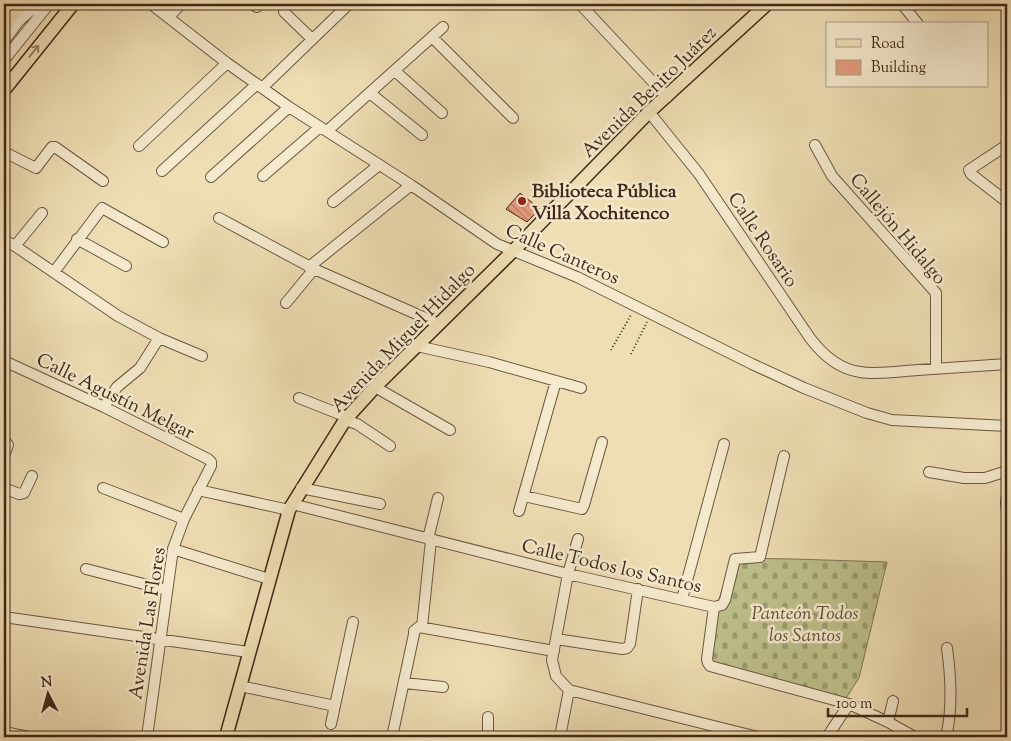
<svg xmlns="http://www.w3.org/2000/svg" width="1011" height="741" font-family="'Sorts Mill Goudy',serif">
	<defs>
		<pattern id="cemetery-stones" width="16" height="16" patternUnits="userSpaceOnUse" patternTransform="scale(1.25)"><rect width="16" height="16" fill="#bdc08a"/><path d="M2 7V4a2 2 0 0 1 4 0v3zM10 15v-3a2 2 0 0 1 4 0v3z" fill="#9b9c70"/></pattern>
		<pattern id="building-back-hatch" width="6" height="6" patternUnits="userSpaceOnUse" patternTransform="scale(1.25)"><rect width="6" height="6" fill="#e59b7d"/><path d="M-1 5l2 2M0 0l6 6M5-1l2 2" fill="none" stroke="#bb7e66"/></pattern>
	</defs>
	<rect width="100%" height="100%" fill="#efdeb4"/>
	<filter id="stains"><feTurbulence type="fractalNoise" baseFrequency=".004" numOctaves="4"/><feColorMatrix values="0 0 0 0 .2 0 0 0 0 .09 0 0 0 0 .02 0 0 0 .5 -.17"/></filter>
	<radialGradient id="worn" r=".72"><stop offset=".6" stop-color="#630" stop-opacity="0"/><stop offset="1" stop-color="#630" stop-opacity=".3"/></radialGradient>
	<!-- cemetery -->
	<path fill="url(#cemetery-stones)" stroke="#807452" d="M734,558l60,1 93,3 -28,116 -15,23 -136,-38 6,-56 5,-8z"/>
	<!-- building -->
	<path fill="url(#building-back-hatch)" stroke="#422819" d="M520,193l20,16 -13,13 -21,-13z"/>
	<g fill="none" stroke-linecap="round" stroke-linejoin="round">
		<!-- minor casing -->
		<g stroke="#6d5640" stroke-width="12">
			<path id="minor" d="M151,4l76,59 62,44 122,78 86,59 80,33 175,87 52,24 63,25 25,7 115,6
				M252,4l5,3
				M580,4l87,93
				M902,4l16,20
				M284,12l28,27
				M169,17l12,-13
				M432,37l81,81
				M4,41l15,-20 19,-17
				M4,60l45,-56
				M395,71l47,42
				M262,88l87,-84
				M370,93l52,42
				M649,112l50,62 111,164c12,16 29,31 50,34 17,3 41,-1 58,-2 30,-2 60,-4 89,-6
				M327,131l116,-104
				M815,145l17,31 104,117v75
				M1007,145l-38,25 2,4 36,28
				M139,146l88,-83
				M4,152l32,16 16,-21h3l48,34
				M162,171l95,-87
				M263,176l57,-49
				M211,177l78,-70
				M333,202l46,-37
				M219,218l95,51 125,55
				M77,239l49,27
				M4,240l11,6 103,70 41,22 43,18
				M15,246l27,-33
				M309,267l102,-82
				M54,272l48,-64 61,34
				M286,303l28,-34
				M417,346l72,16 92,26
				M4,361l100,46 104,52 3,3v4l-27,53 -11,30 -26,188
				M375,387l75,43
				M299,398l48,19
				M104,407l13,-20 23,-19 19,-30
				M345,420l12,4 33,22
				M4,440l4,5 -4,11
				M929,472l35,6h21l22,-7
				M4,488l15,6 5,-1 8,-17
				M103,488l81,31
				M301,488l79,16
				M198,490l91,20
				M1007,495l-1,8 1,9
				M524,496l58,13 2,-4 18,-63
				M292,504l276,70 146,33 8,-2 3,-5 10,-41 25,-2 24,-101
				M519,511l37,-130
				M428,539l10,-41
				M173,549l96,30
				M86,569l81,21
				M682,599l42,-155
				M714,607l-7,52 1,4 2,3 139,38 39,18 27,15
				M4,617l244,35
				M422,627l9,-87
				M556,639l66,10 5,-1 3,-4 8,-55
				M404,683l39,4
				M240,686l95,20
				M569,690l189,47
				M569,690l-13,-14 -4,-16 16,-86 10,-35
				M488,717v20
				M888,722l5,-21
				M331,724l22,-102
				M4,732l25,5
				M392,737l22,-103v-3l5,-4 135,24
				M560,737l9,-47
				M827,737l22,-33
				M946,737c7,-29 5,-60 1,-89"/>
		</g>
		<!-- major casing -->
		<g stroke="#422819" stroke-width="15">
			<path id="major" d="M4,27l17,-23
				M4,90l69,-86
				M226,737l63,-227 56,-90 30,-33 139,-137 135,-138 118,-108"/>
		</g>
		<!-- path -->
		<path stroke="#422819" stroke-width="2" stroke-dasharray="1 2.5" stroke-linecap="butt" d="M611,350l20,-35
			M631,354l16,-32"/>
		<!-- minor -->
		<use href="#minor" stroke="#f5eace" stroke-width="10"/>
		<!-- major -->
		<use href="#major" stroke="#efdeb4" stroke-width="12"/>
	</g>
	<!-- one-way arrows -->
	<defs><path id="oneway-shaft" d="M-6 0H5M1.5-3L5.5 0L1.5 3" fill="none" stroke-width="1.6" stroke-linecap="round" stroke-linejoin="round" transform="scale(1.25)"/></defs>
	<use stroke="#988366" href="#oneway-shaft" transform="translate(34 51) rotate(-51)"/>
	<!-- markers -->
	<circle fill="#8f2418" stroke="#f5eace" stroke-width="2" cx="522" cy="201" r="5"/>
	<g text-anchor="middle" stroke-width="5" stroke-linejoin="round" paint-order="stroke">
		<!-- street labels -->
		<g font-size="19" fill="#422819" stroke="#f5eace">
			<text transform="translate(648 91) rotate(-44)" y="7">Avenida Benito Juárez</text>
			<text transform="translate(899 228) rotate(50)" y="7">Callejón Hidalgo</text>
			<text transform="translate(764 239) rotate(56)" y="7">Calle Rosario</text>
			<text transform="translate(563 253) rotate(24)" y="7">Calle Canteros</text>
			<text transform="translate(402 337) rotate(-46)" y="7">Avenida Miguel Hidalgo</text>
			<text transform="translate(116 395) rotate(26)" y="7">Calle Agustín Melgar</text>
			<text transform="translate(612 565) rotate(13)" y="7">Calle Todos los Santos</text>
			<text transform="translate(146 623) rotate(-81)" y="7">Avenida Las Flores</text>
		</g>
		<!-- poi labels -->
		<g font-size="19" font-weight="bold" fill="#422819" stroke="#f5eace" text-anchor="start">
			<text x="532" y="197">Biblioteca Pública<tspan x="532" dy="22">Villa Xochitenco</tspan></text>
		</g>
		<!-- park labels -->
		<g font-size="19" font-style="italic" fill="#614e35" stroke="#f5eace">
			<text x="805" y="619">Panteón Todos<tspan x="805" dy="22">los Santos</tspan></text>
		</g>
	</g>
	<!-- margin -->
	<rect width="1011" height="741" fill="none" stroke="#efdeb4" stroke-width="20"/>
	<rect x="5" y="5" width="1001" height="731" fill="none" stroke="#422819" stroke-width="2.5"/>
	<rect x="10" y="10" width="991" height="721" fill="none" stroke="#422819"/>
	<!-- legend -->
	<rect x="826" y="22" width="162" height="65" fill="#f5eace" stroke="#ad9c86"/>
	<rect x="836" y="39" width="25" height="8" fill="#efdeb4" stroke="#ad9c86"/>
	<text x="871" y="48" font-size="15" fill="#422819">Road</text>
	<rect x="836" y="60" width="25" height="15" fill="#e59b7d" stroke="#ad9c86"/>
	<text x="871" y="72" font-size="15" fill="#422819">Building</text>
	<!-- north arrow -->
	<g transform="translate(48 694) rotate(354)" stroke="#f5eace" stroke-width="4" paint-order="stroke">
	<path d="M0-4L9 19L0 12L-9 19Z" fill="#422819"/>
	<text y="-8" font-size="14" font-weight="bold" text-anchor="middle" fill="#422819">N</text>
	</g>
	<!-- scale -->
	<path d="M828 708v8h139v-8" fill="none" stroke="#422819" stroke-width="2.5"/>
	<text x="836" y="708" font-size="15" fill="#422819" stroke="#f5eace" stroke-width="4" paint-order="stroke">100 m</text>
	<rect width="100%" height="100%" filter="url(#stains)"/>
	<rect width="100%" height="100%" fill="url(#worn)"/>
</svg>
